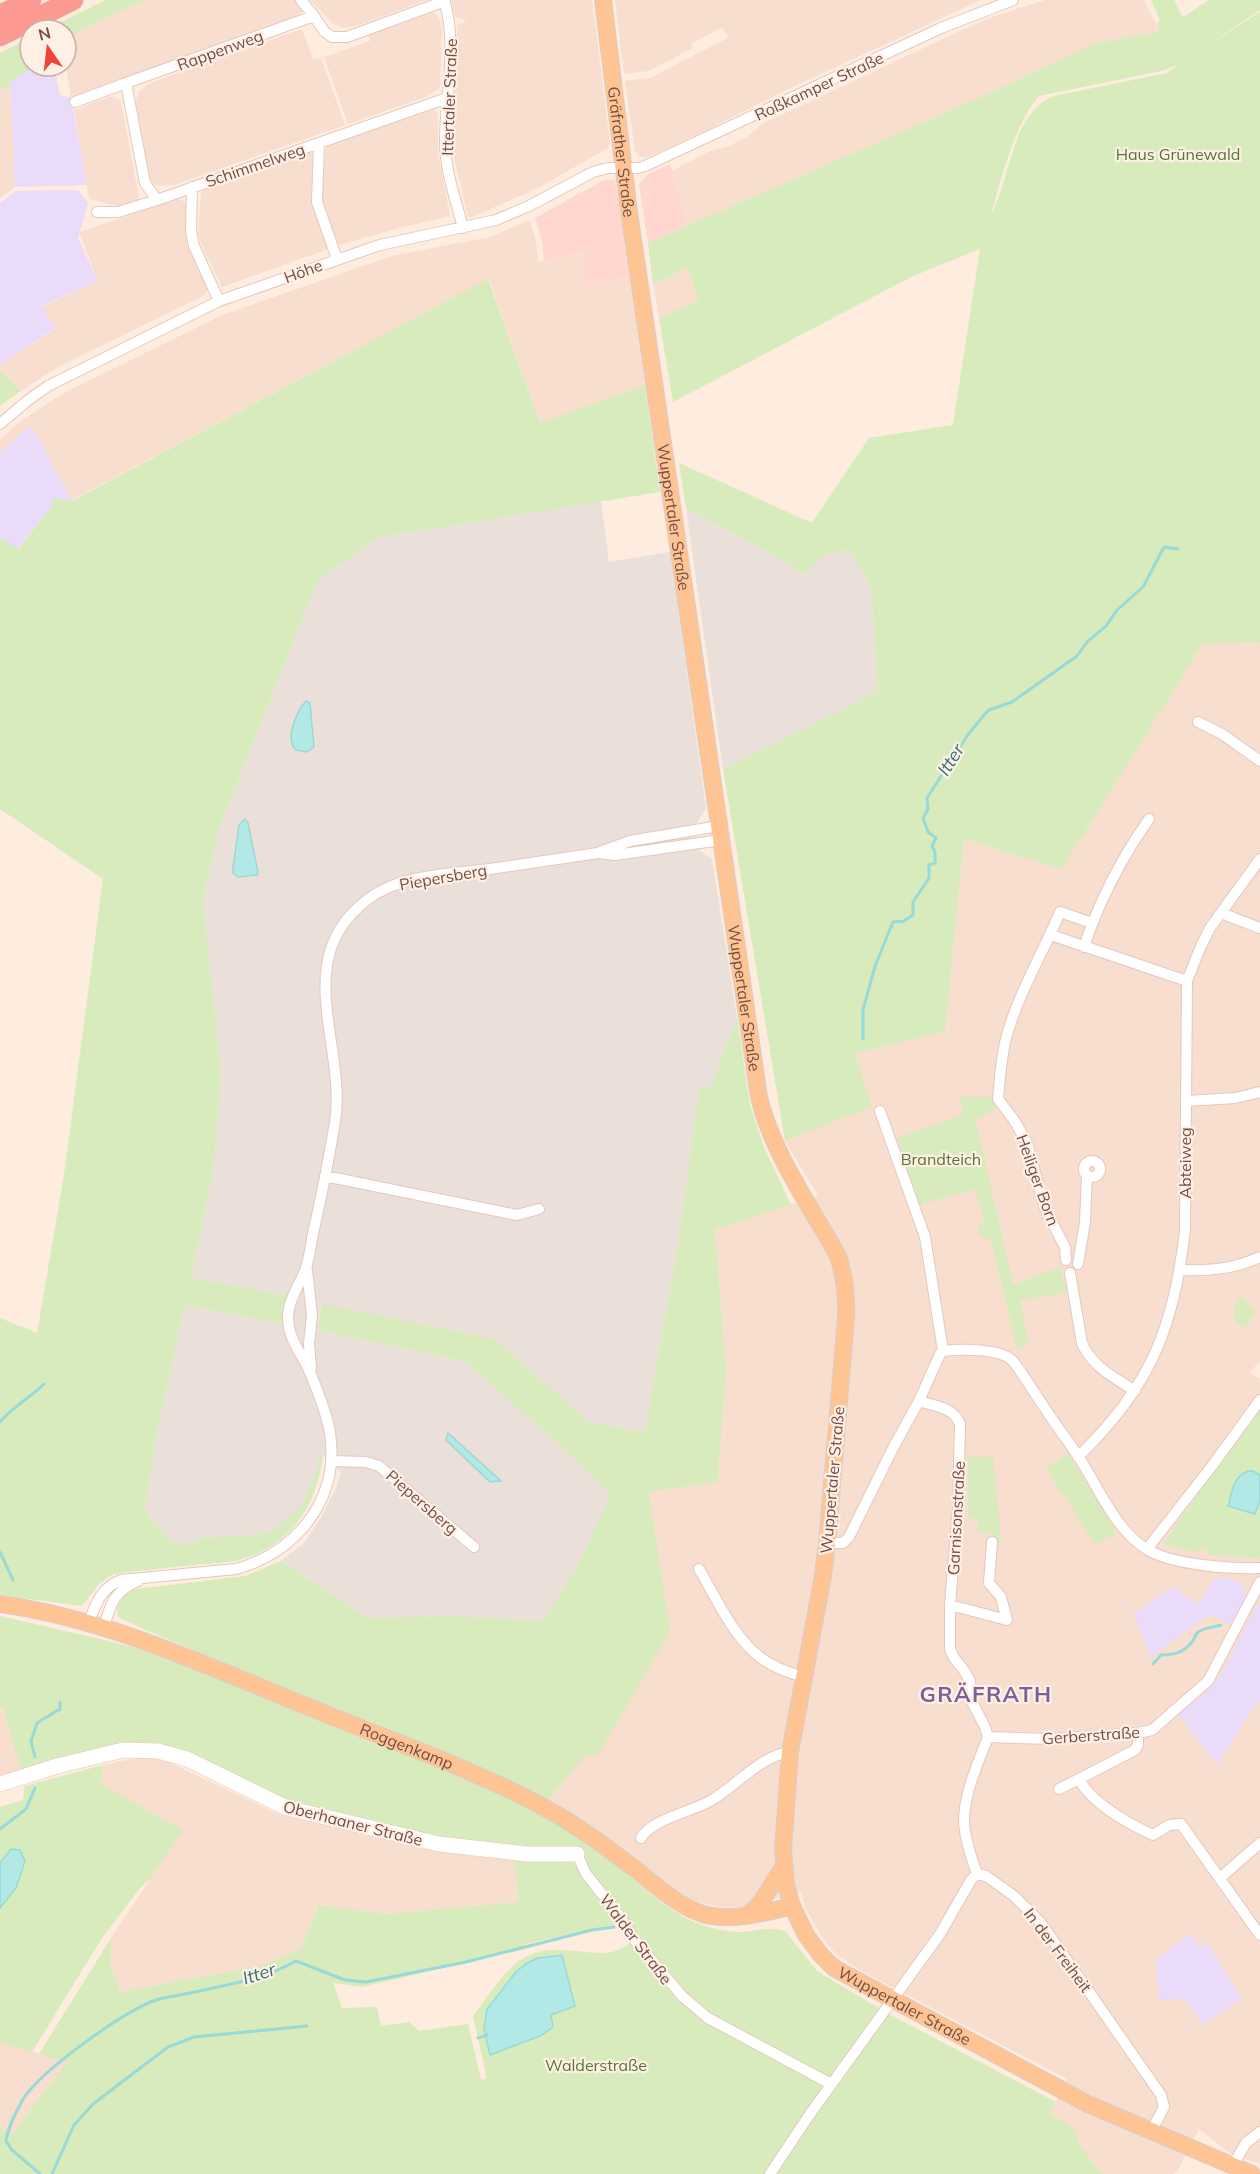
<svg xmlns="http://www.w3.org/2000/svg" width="1260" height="2174" font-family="Mulish,sans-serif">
	<rect width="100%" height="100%" fill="#feecde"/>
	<!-- residential -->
	<path fill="#f7decf" d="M145,0h152l6,10 -5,7 -227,81 -5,-32v-26l17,-11z
		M310,0h117l-68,25 -15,3 -12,-5z
		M451,0h141l18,143 -2,5 -70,40 -66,29h-4l-1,-4 -14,-61 4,-127 10,-4 -12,-4z
		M615,0h366l-199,92 -73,37 -61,28h-6l-4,-2 -3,-5 -10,-69 25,-3 78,-40 -6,-11 -31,17 2,4 -45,23 -24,3z
		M1045,0h99l16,32 -64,11 -115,54 -294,129 -15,-55 36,-19 21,-6 18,-9 15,-13 200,-94 30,-13z
		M431,13h4l4,6 3,9 -2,60 -12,8 -80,28 -24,-67 46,-16 -1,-7z
		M302,29l11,31 8,-2 24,67 -171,60 -17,1 -5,-4 -4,-8 -13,-70 4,-13 14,-9z
		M10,86l5,101 -15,11v-108z
		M112,96l8,4 2,8 17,90 -1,3 -16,6 -33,-8 -15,-89z
		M429,109l5,1 4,4v40l12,62 -59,14 -52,15 -13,-31 -4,-19 4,-48 5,-4z
		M306,152h4l4,3 14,94 -106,38 -20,-41 -4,-12 3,-40 3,-6z
		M179,199l7,4v31l5,17 15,35 1,4 -2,5 -147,72 -37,24 -21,-21v-5l55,-36 -14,-22 57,-26 -19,-49z
		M530,220l6,22 2,20 45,-12 5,35 41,-9 16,109 -105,38 -51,-144 -489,259v-98l18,-17 46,-30 158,-78 170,-59 98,-19z
		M688,268l10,32 -39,18 -6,-34z
		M1260,642v719l-10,11 10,8v26l-97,138 35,9 1,-4 10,2 -1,3 52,5v605l-29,-10 -32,-25 -22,43 -4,2h-69l-5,-4 -19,-25 -8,-17 -21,-14 16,-35 -208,-109 -24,-17 -13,-16 -16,-28 -5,-17 -56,15h-26l-30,-7 -143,-98 40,-48 83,-122 -20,-140 69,-10 8,-114 -11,-138 103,-35 -33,-54 86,-34 -16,-54 90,-21 19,-193 98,30 141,-225z
		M3,1708l18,63 -21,7v-69z
		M141,1757l21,2 114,54 238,44 5,45 -134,12 -66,-9 -18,44 -42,17 -139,26 -9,-28v-26l71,-107 -82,-48 3,-18z
		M0,2043l68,18 -55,72 -13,-4z"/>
	<!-- commercial -->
	<path fill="#ffd6d0" d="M670,164l17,62 -39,17 -9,-59 9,-10z
		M615,179l14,97 -42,9 -4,-35 -39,11 -2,-21 -7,-22 67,-37z"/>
	<!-- industrial -->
	<path fill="#ebdfda" d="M601,501l8,61 61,-10 36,256 -10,16 4,27 12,8 25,158 -26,71h-12l-21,158 -34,187 -55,-11 -95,-83 -174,-34 -2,25 146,31 98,86 50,48 -33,68 -36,58 -92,-5 -84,2 -86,-57 22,-17 18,-26 16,-32 4,-14 -18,-17h-3l-5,20 -14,32 -27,23 -28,6 -49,2 -1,8 -26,-5 -25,-30 11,-74 29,-132 96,19 6,-27 -96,-19 23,-111 7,-95 -18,-172 17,-74 98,-246 61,-43z
		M686,508l98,53 20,14 18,-20 27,-5 22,36 7,106 -155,77z"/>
	<!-- education -->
	<path fill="#e9dbf9" d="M36,66h18l6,29 11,3 16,87 -72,2 -5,-106z
		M73,190l6,1 9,12 -10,35 20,43 -57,25 14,22 -55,37v-162l16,-12z
		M31,425l41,76 -19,4 -36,44 -17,-11v-85z
		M1216,1577l22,4 7,8v8l-11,29 -24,-12 -59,43 -18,-43 41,-28 23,18z
		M1257,1604l3,1v93l-43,67 -39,-51 26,-20 19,-22z
		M1190,1934l10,14 7,-5 35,56 -39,26 -18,-26 -26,1 -3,-41z"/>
	<!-- green -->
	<path fill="#d8ebbc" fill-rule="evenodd" d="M105,0h40l-62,29 -17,11v-10h-21z
		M1151,0h23l9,17 26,-17h51v10l-62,42 62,-40v630l-57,2 -141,225 -98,-30 -19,193 -90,21 17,54 -87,34 -62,-372 155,-77 -7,-106 -22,-36 -27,5 -18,20 -20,-14 -98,-53 -7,-45 133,60 57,-85 84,-13 27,-176 -69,28 -238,125 -14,-84 39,-18 -10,-32 -35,16 -5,-41 333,-146 115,-54 64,-11 -3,-8 3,-4zM1178,65l-11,8 -113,23c-43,17 -43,82 -63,119 9,-33 25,-95 48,-119l122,-25z
		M30,38v28h6l-26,15v5l-10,4v-37z
		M488,279l52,144 105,-38 15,107 -281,45 -61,43 -98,246 -17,74 18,172 -7,95 -23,111 96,18 -6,28 -96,-19 -29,132 -11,74 25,30 25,4 2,-7 49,-2 28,-6 27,-24 14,-31 5,-21 3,1c-5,43 -25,80 -65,98 -19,10 -42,10 -63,12 -27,3 -54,5 -82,9l-14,10 -17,22 -82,-11v-277l37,15 27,-158 39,-296 -103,-70v-271l18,11 35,-44 1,-7 18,3z
		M0,370l21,21 -21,15z
		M737,1017l13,88 14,42 27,58 -76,25 11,139 -8,113 -69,10 21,140 -72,123h-12l-40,47 -425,-183 -3,-3 -1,-9 9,-14 10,-4 110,-13 35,-15 86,57 84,-2 92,5 36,-58 32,-68 -49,-48 -98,-86 -146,-31 3,-26 173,35 95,83 55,11 34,-187 21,-158 12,-1z
		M960,1097h31l6,10 -21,14 37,164 47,-18 7,25 -47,9 9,42 -12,6 -26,-109 -10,-3 -3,-12 7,-2 -10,-34 -57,16 -21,-67 67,-24z
		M1242,1296l14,16 -12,16 -9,-7v-16z
		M1260,1406v69l-4,-2 -18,4 -10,29 27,8 5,-13v58l-52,-4v-4l-9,-2 -1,4 -35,-9z
		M1068,1454l49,78 -22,13 -49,-77z
		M968,1457h25l7,65v21l-7,-1 1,-9 -17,-1 2,-12 -11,-2z
		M0,1616l113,26 70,19 333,138c36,20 71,43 103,69 21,16 41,36 65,49 16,9 36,14 53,15 16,1 35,-8 49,0l31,39 70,42 169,89 -5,12 22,14 7,17 19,25 5,4h-1104v-45l13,4 54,-71 -28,-8 72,-116v27l9,27 139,-26 42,-17 18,-44 66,9 134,-12 -5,-45 59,5 44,62 -92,20v5l-163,38 -29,-4 9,25 35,-1 4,19 28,-4 10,9 49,-7 13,56 6,-2 -14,-62c13,-17 31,-46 49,-57 29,-17 54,-5 83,-6 10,0 22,-8 30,-13l34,45 42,31 -34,-32 -95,-121 -18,-11 -95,-9 -179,-37 -121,-59 -148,24 -18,-63 -3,1z
		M103,1765l-3,18 83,48 -32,47 -11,10 -38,50 -70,114 -32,-9v-236l23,-7 2,-14z"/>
	<!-- water -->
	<path fill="#b2e8e6" stroke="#97dad8" stroke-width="1.5" d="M306,701l4,2 4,44 -7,5 -11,-2c-12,-11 1,-39 10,-49z
		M245,819l3,4 10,49 -1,3 -19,2 -5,-4v-5l6,-43z
		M448,1433l53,48 -11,1 -44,-42z
		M1248,1471h5l7,4v26l-5,13 -27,-8c4,-13 5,-30 20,-35z
		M11,1849l9,1 5,11 -9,27 -16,20v-45z
		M562,1955l13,51 -24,9 2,12 -11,8 -52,20 -6,-26 3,-20 29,-37 11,-9 11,-5z"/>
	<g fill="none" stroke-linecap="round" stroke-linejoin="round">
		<!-- stream -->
		<path stroke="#97dad8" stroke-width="3" d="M863,1039v-29l12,-44 18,-44 11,-1 9,-6v-13l16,-24v-13l6,-2v-11l-3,-6 4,-8 -8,-6 -5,-14 5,-9 -1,-11 40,-62 17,-21 5,-5 23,-8 65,-46 10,-14 19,-16 11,-16 26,-23 21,-40 14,2
			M0,1422c12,-15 30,-24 44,-38
			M0,1552l13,28
			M1153,1664l8,-9c13,0 22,-2 31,-13 2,-2 3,-6 5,-9 7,-6 15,-5 24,-8
			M35,1757l-4,-16 6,-18 23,-14v-7
			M0,1829l26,-20 9,-21
			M478,2038l9,-3
			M40,2174l-28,-24 -6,-9c2,-14 10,-29 17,-42 19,-29 103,-90 136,-100 12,-3 24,-4 36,-7 33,-7 71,-14 101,-31l49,19 21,2 100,-20 126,-32 22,-3
			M52,2174l22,-49 19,-21 75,-57 26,-10 113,-11"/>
		<!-- street casing -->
		<g stroke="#e4c8bd" stroke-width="12">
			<path id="street" d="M444,0c14,45 1,95 1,142 0,29 11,58 18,86
				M314,16l10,15 8,6h15l98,-36
				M126,83l188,-67 -13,-16
				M75,102l51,-19 19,100 12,17
				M319,143l-2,59 20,57
				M192,187l-1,44 3,15 25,55
				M97,212h21l39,-12 290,-102
				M0,424l27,-23 21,-15 171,-85 161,-56 116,-25 33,-14 64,-34 15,-4h30l7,-2 296,-138 72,-28
				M1198,722l24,12 38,27
				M600,852l30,-11 89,-15
				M1221,913l39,15
				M1051,935l136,46
				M1084,947c15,-46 37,-88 65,-128
				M1186,1101l49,-3 25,-6
				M880,1111l45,126 18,114
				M1084 1169a8 8 0 1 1 16 0a8 8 0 1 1-16 0Z
				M325,1176l192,39 22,-6
				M1066,1260l-1,-13 -20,-38 -18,-66 -13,-23 -16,-21c2,-22 3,-43 9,-64 12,-43 36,-82 53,-123l32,11
				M1078,1264l7,-42 2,-47
				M307,1270l5,45 -3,29 2,24
				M1181,1270c28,1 53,-1 79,-13
				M1070,1273l12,70c10,24 33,35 53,48
				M943,1351c18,-2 57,-3 70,10 12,16 22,33 33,49 11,17 23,32 34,49 19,30 36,72 68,91 25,15 83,19 112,18
				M919,1401c15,5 35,6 41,23l-2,84 -8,97v44l4,9 9,11 7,12 1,19 14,27 3,10
				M1078,1457c72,-70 96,-128 107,-227l2,-249 14,-35 9,-18 50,-69
				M332,1461l34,1 13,4 95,81
				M992,1542l-3,41 12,14 6,23
				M827,1543h16l6,-6 45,-91 25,-45 21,-47 3,-3
				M1147,1549l65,-83 48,-66
				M699,1569c18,30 34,68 62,89 12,9 28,15 43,19
				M950,1605l57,15
				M89,1623c6,-19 13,-36 32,-43l115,-11c61,-17 104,-70 94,-136 -3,-19 -11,-38 -18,-56 -7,-20 -24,-36 -24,-59 0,-19 12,-33 18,-50 4,-13 5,-26 8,-39 8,-35 15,-71 21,-107 12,-76 -46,-163 32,-222 33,-26 83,-26 123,-31 36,-5 72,-11 108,-16l17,2 106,-15
				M104,1627c6,-22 10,-36 34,-46
				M1138,1733v12l-3,5 -56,29c12,24 50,45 74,56l16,-10 12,-1 79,111
				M988,1737l62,2 88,-6 14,-3 56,-49 52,-99
				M1059,1789l20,-10
				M641,1838c11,-19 50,-26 69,-37 27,-15 49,-45 80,-49
				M577,1854l9,20 33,41 14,23 49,58 26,22 123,66
				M977,1874l9,2 28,20 27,27 120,172 3,12 -13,25
				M977,1874c-6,-18 -13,-37 -13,-55 1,-28 14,-56 24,-82
				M1220,1878l40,-35
				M1233,2165l13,-22 14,-11
				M770,2174l40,-60 130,-180 31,-54 6,-6"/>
		</g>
		<!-- secondary casing -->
		<g stroke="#e9c7b9" stroke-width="16">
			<path id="secondary" d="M0,1784l57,-18 66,-16 35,1 29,8 100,49 152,36 88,10h50"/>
		</g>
		<!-- primary casing -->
		<g stroke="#d8cdcb" stroke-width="18">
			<g id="primary">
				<path id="s1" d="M603,0l26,212 130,885c14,58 51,108 79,159 7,21 9,40 8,62l-19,225 -4,33 -33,176 -7,97 3,36 6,21 14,29 14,19 14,14 254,136 164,70"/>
				<path id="s2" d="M0,1604c113,16 216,66 321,108 75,31 153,57 224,96 32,17 61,39 90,61 20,16 43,37 68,45 28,8 61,-1 89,-8"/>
				<path d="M748,1915l13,-13 23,-36"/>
			</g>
		</g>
		<!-- highway casing -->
		<g stroke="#d8cdcb" stroke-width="21">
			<path id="highway" d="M0,15l31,-15
				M0,36l73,-36"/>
		</g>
		<!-- street -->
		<use href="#street" stroke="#fff" stroke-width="10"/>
		<!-- secondary -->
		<use href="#secondary" stroke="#fff" stroke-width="15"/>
		<!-- primary -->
		<use href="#primary" stroke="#ffc493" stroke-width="16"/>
		<!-- highway -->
		<use href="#highway" stroke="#fc9990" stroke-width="20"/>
	</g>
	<g text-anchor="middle" stroke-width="4.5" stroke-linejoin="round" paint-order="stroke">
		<!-- street labels -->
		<g font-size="16" fill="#744d45" stroke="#fff0e5">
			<text transform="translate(220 50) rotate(-20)" y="6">Rappenweg</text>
			<text transform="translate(819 86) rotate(-25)" y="6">Roßkamper Straße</text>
			<text transform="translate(449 97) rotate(-88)" y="6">Ittertaler Straße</text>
			<text dy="6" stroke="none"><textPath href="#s1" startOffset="153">Gräfrather Straße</textPath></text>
			<text transform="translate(255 165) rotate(-19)" y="6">Schimmelweg</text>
			<text transform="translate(303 271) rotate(-20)" y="6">Höhe</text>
			<text dy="6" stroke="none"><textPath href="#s1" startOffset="522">Wuppertaler Straße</textPath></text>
			<text transform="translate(443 877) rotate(-10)" y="6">Piepersberg</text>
			<text dy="6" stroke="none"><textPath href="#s1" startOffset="1008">Wuppertaler Straße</textPath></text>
			<text transform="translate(1185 1163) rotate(-90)" y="6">Abteiweg</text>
			<text transform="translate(1038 1180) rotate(70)" y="6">Heiliger Born</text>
			<text transform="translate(832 1480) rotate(-85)" y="6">Wuppertaler Straße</text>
			<text transform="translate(422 1502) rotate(41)" y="6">Piepersberg</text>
			<text transform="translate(956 1518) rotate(-87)" y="6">Garnisonstraße</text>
			<text transform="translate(1091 1735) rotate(-4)" y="6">Gerberstraße</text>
			<text dy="6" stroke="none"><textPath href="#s2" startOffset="432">Roggenkamp</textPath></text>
			<text transform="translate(353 1823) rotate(14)" y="6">Oberhaaner Straße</text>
			<text transform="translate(636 1939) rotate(53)" y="6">Walder Straße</text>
			<text transform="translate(1058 1950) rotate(53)" y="6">In der Freiheit</text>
			<text dy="6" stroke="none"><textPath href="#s1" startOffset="2098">Wuppertaler Straße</textPath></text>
		</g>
		<!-- park labels -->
		<g font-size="16" fill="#56753a" stroke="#fff0e5">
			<text x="1178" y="160">Haus Grünewald</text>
			<text x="941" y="1165">Brandteich</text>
			<text x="596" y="2071">Walderstraße</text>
		</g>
		<!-- water labels -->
		<g font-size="18" font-style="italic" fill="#357474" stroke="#fff0e5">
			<text transform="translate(951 760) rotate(-58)" y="6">Itter</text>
			<text transform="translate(259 1974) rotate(-18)" y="6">Itter</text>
		</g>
		<!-- district labels -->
		<g font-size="22" font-weight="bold" letter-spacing="1.5" fill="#7b6099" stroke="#fff0e5">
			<text x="986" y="1702">GRÄFRATH</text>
		</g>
	</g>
	<!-- north arrow -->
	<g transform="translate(48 48) rotate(346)"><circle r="28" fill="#fff0e5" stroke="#c7afa5" stroke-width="1.5"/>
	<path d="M0-4.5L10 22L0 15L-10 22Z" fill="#f0433a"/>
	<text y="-9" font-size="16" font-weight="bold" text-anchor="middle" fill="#744d45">N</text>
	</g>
</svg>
